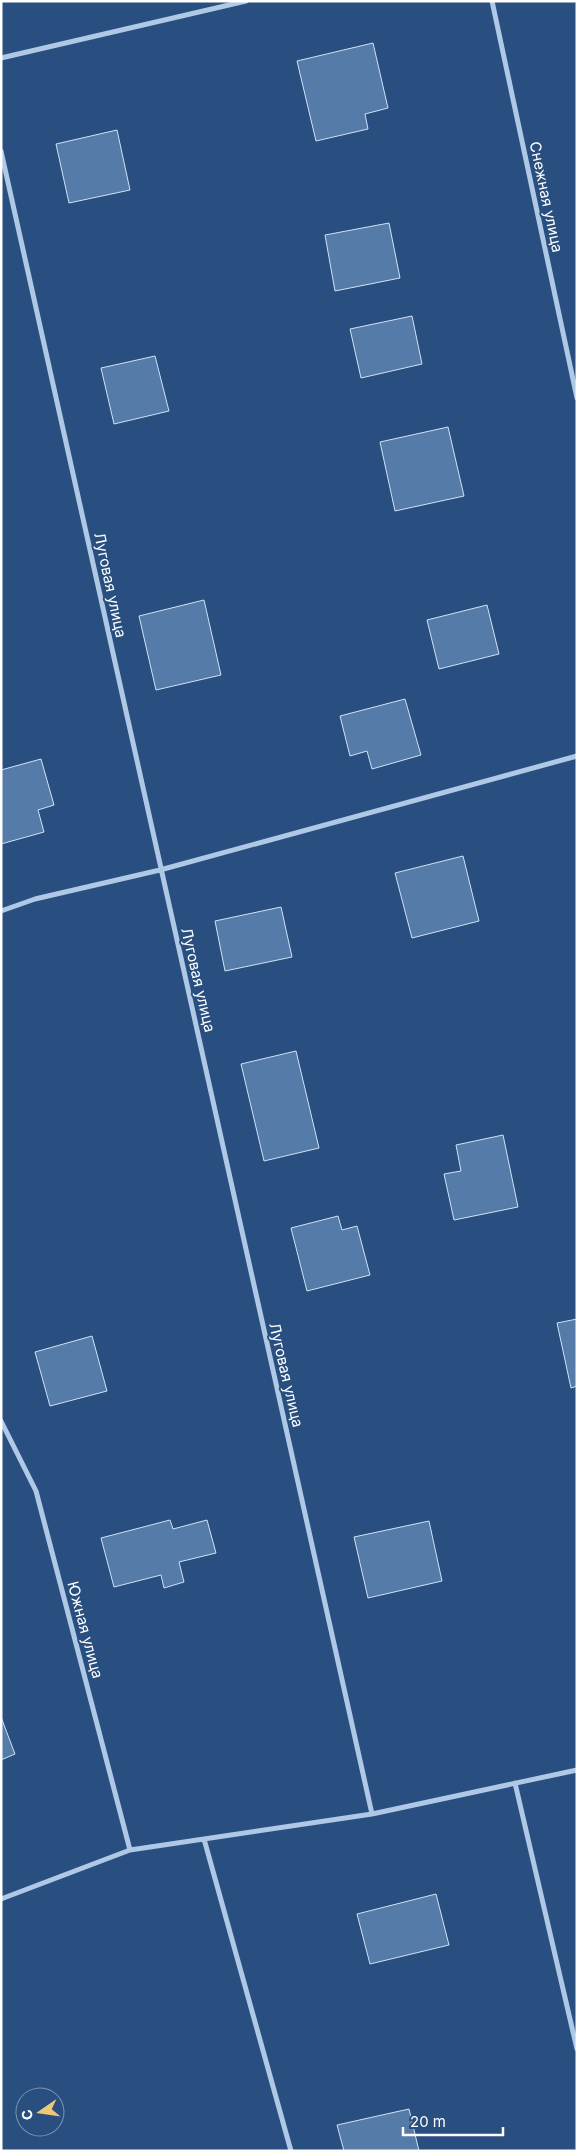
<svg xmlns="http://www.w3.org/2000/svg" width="578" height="2152" font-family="Inter,sans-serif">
	<rect width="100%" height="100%" fill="#284f7f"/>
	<!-- building -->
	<path fill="#557ba9" stroke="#d2e2f4" d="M373,43l15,65 -23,6 3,15 -52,12 -19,-80z
		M117,130l13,60 -61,13 -13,-59z
		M389,223l11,55 -65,13 -10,-56z
		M412,316l10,48 -61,14 -11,-49z
		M155,356l14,55 -55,13 -13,-56z
		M448,427l16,69 -69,15 -15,-69z
		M204,600l17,75 -65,15 -17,-74z
		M487,605l12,49 -60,15 -12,-49z
		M405,699l16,56 -49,14 -5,-18 -17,5 -10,-40z
		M41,759l13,46 -16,5 6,22 -43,12v-74z
		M463,856l16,65 -67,17 -17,-65z
		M281,907l11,50 -67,14 -10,-50z
		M296,1051l23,97 -55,13 -23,-97z
		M503,1135l15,72 -64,13 -10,-46 17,-3 -5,-26z
		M338,1216l4,14 15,-4 13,49 -63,16 -16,-63z
		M577,1319v67l-6,2 -14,-65z
		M92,1336l15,55 -57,15 -15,-54z
		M170,1520l3,9 34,-9 9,33 -37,9 5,20 -20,6 -3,-13 -47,12 -13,-49z
		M429,1521l13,60 -74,17 -14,-61z
		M1,1717l14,37 -14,6z
		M436,1894l13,51 -79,19 -13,-50z
		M409,2109l10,42h-75l-7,-26z"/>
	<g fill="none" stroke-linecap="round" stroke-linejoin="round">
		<!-- minor -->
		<path stroke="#afc8e5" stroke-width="5" d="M492,1l85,397
			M1,58l245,-57
			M1,151l371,1663
			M1,911l34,-12 125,-29 417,-114
			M1,1421l35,70 94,359
			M515,1783l62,266
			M204,1839l87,312
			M1,1899l129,-49 242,-36 205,-44"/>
	</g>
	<g text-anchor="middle" stroke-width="4" stroke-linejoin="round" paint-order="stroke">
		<!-- street labels -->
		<g font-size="15" fill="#fff" stroke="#284f7f">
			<text transform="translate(546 197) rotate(78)" y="5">Снежная улица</text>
			<text transform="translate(110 585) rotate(78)" y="5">Луговая улица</text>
			<text transform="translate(198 980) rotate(77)" y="5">Луговая улица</text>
			<text transform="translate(286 1375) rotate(77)" y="5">Луговая улица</text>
			<text transform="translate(85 1630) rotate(75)" y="5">Южная улица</text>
		</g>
	</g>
	<!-- border -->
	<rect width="578" height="2152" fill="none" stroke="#ffffff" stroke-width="5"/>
	<!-- north arrow -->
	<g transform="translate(40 2112) rotate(257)"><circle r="24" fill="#284f7f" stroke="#7e95b2"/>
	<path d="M0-4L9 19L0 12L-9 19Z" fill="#ecc976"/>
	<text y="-8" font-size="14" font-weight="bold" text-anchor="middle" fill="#ffffff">С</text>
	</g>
	<!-- scale -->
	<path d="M403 2127v8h100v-8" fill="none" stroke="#ffffff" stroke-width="2.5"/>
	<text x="410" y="2127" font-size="15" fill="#ffffff" stroke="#284f7f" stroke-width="4" paint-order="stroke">20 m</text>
</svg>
